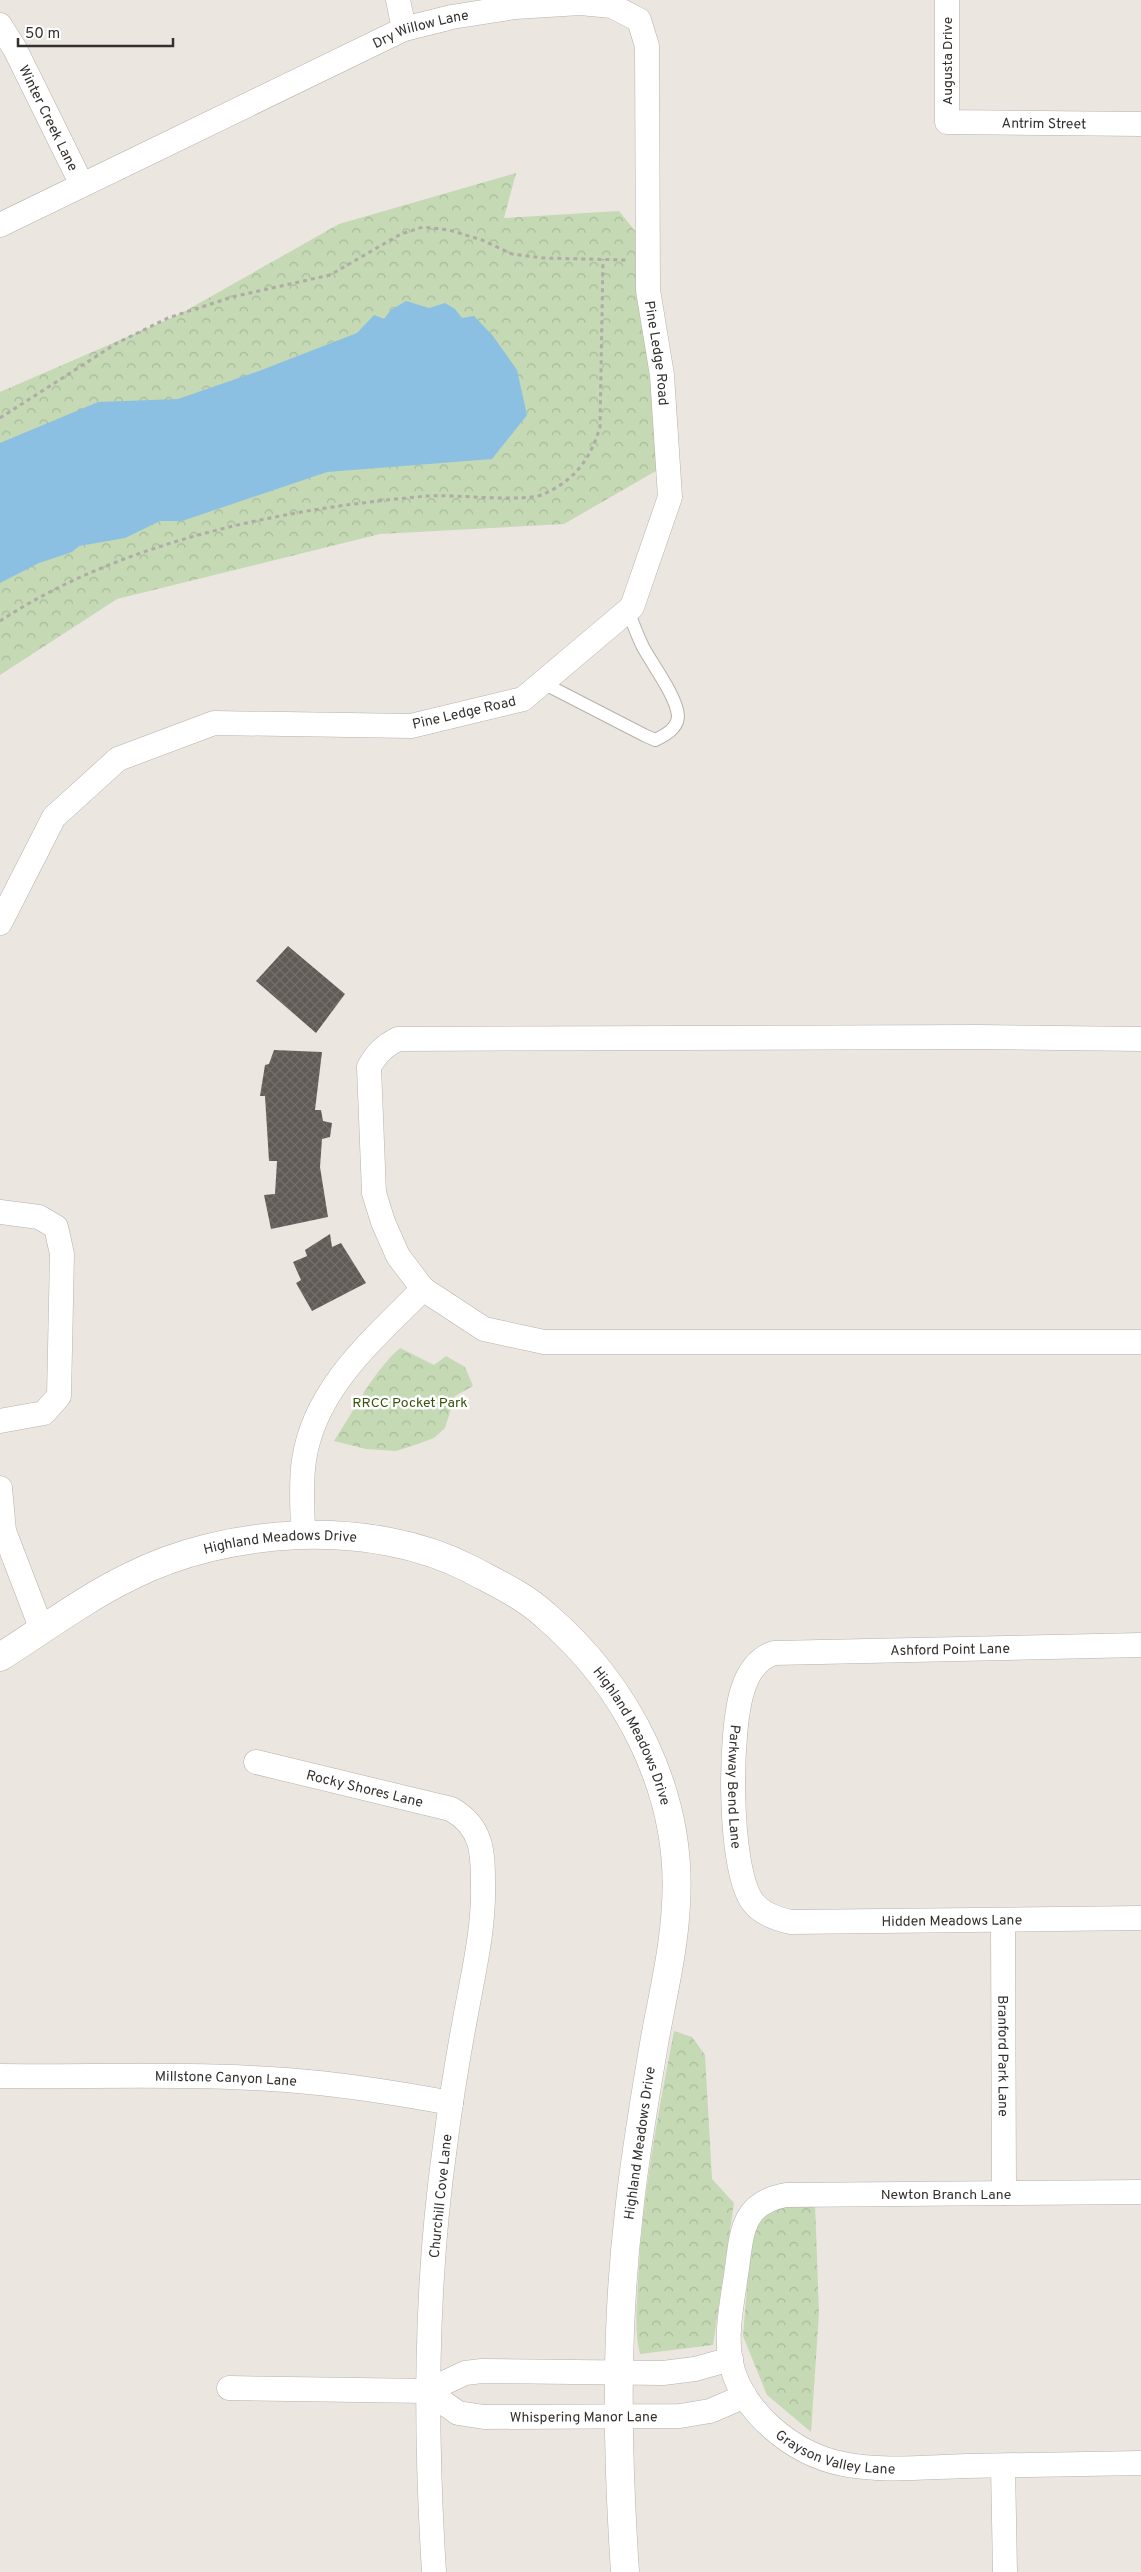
<svg xmlns="http://www.w3.org/2000/svg" width="1141" height="2572" font-family="Overpass,sans-serif">
	<defs>
		<pattern id="forest-crowns" width="20" height="18" patternUnits="userSpaceOnUse" patternTransform="scale(1.25)"><rect width="20" height="18" fill="#c4d9b4"/><path d="M2 6a3 3 0 1 1 6 0M12 15a3 3 0 1 1 6 0" fill="none" stroke="#a9bb9b"/></pattern>
		<pattern id="building-cross-hatch" width="8" height="8" patternUnits="userSpaceOnUse" patternTransform="scale(1.25)"><rect width="8" height="8" fill="#605b56"/><path d="M0 0l8 8M0 8l8-8" fill="none" stroke="#746f6b"/></pattern>
	</defs>
	<rect width="100%" height="100%" fill="#ece6e1"/>
	<!-- forest -->
	<path fill="url(#forest-crowns)" d="M516,173l-12,45 115,-7 29,36 20,217 -104,60 -184,10 -263,65 -117,76v-283l180,-78 159,-90z
		M400,1348l34,17 12,-9 19,11 8,19 -18,10 -10,32 -11,10 -16,6 -22,7 -30,-2 -32,-8c21,-32 38,-68 66,-93z
		M674,2031l18,6 13,18 7,124 22,24 -21,142 -73,9c-6,-24 -3,-48 -2,-73 4,-84 20,-167 36,-250z
		M815,2203l4,110 -8,119 -44,-37 -24,-59 9,-110 16,-20z"/>
	<!-- water -->
	<path fill="#8cc0e3" d="M406,301l23,7 16,-5 10,6 7,9 12,-2 19,20 24,34 10,45 -35,44 -165,13 -145,49h-22l-35,17 -46,8 -7,6 -33,11 -39,20v-140l98,-41 80,-3 81,-28 98,-38 17,-18 10,4 7,-9z"/>
	<!-- building -->
	<path fill="url(#building-cross-hatch)" d="M288,946l57,48 -29,39 -60,-52z
		M274,1050l48,2 -7,58h6l2,11 9,2 -2,14 -8,2 -2,28 8,50 -57,12 -7,-34 11,-1 2,-33h-8l-4,-65h-5l5,-31 4,-1z
		M330,1234l2,13 9,-4 25,40 -54,28 -16,-28 5,-3 -8,-18 14,-6 -2,-6z"/>
	<g fill="none" stroke-linecap="round" stroke-linejoin="round">
		<!-- service casing -->
		<g stroke="#b7b1ac" stroke-width="14">
			<path id="service" d="M543,683l101,52 11,5c9,-4 23,-12 23,-24 -1,-19 -26,-52 -35,-69 -6,-12 -10,-24 -15,-36"/>
		</g>
		<!-- minor casing -->
		<g stroke="#b7b1ac" stroke-width="25">
			<g id="minor">
				<path d="M398,0l6,29"/>
				<path id="s1" d="M947,0v122l194,2"/>
				<path id="s2" d="M0,25l15,24 67,136"/>
				<path id="s3" d="M0,225l404,-196 48,-12 63,-10 65,-4 32,3 27,14 8,26 1,244 14,85 8,122 -38,110 -109,92 -112,27 -197,-3 -96,36 -64,58 -54,106"/>
				<path d="M0,1212l39,5 17,10 6,27 -3,142 -15,17 -44,8"/>
				<path d="M423,1289l-25,-33 -15,-34 -9,-29 -5,-126c8,-14 15,-21 29,-28l580,-2 163,2"/>
				<path d="M0,1488l4,43 38,99"/>
				<path d="M303,1536c0,-24 -3,-51 1,-76 11,-73 70,-121 119,-171l61,40 60,13h597"/>
				<path id="s4" d="M1141,1645l-367,8c-16,5 -26,20 -31,36 -14,40 -15,177 9,212 8,12 25,18 39,21l350,-4"/>
				<path id="s5" d="M256,1762l195,47c32,18 32,44 32,77 1,39 -8,79 -15,117 -9,47 -17,95 -23,143 -20,142 -20,283 -11,426"/>
				<path id="s6" d="M1003,1920l1,273"/>
				<path id="s7" d="M0,2076c95,1 191,-3 286,4 55,4 111,13 165,23"/>
				<path id="s8" d="M1141,2192l-355,3c-47,8 -44,42 -50,80 -4,28 -10,56 -6,83 9,53 63,96 113,106 40,8 83,3 124,2 58,-1 116,-2 174,-3"/>
				<path d="M229,2388l198,3 38,-18 17,-2 181,2 32,-4 36,-10"/>
				<path id="s9" d="M427,2391l31,22 26,4 196,-1 30,-5 35,-15"/>
				<path d="M1003,2466l2,106"/>
			</g>
		</g>
		<!-- tertiary casing -->
		<g stroke="#b7b1ac" stroke-width="29">
			<g id="tertiary">
				<path id="s10" d="M0,1657c43,-27 84,-58 129,-80 98,-50 243,-59 341,-8 26,14 53,26 75,46 83,71 138,178 131,289 -2,45 -13,90 -21,134 -10,58 -20,116 -26,174 -14,120 -12,240 -4,360"/>
			</g>
		</g>
		<!-- path -->
		<path stroke="#b0aba7" stroke-width="3" stroke-dasharray="4 4" stroke-linecap="butt" d="M0,418l117,-75 51,-25 64,-21 98,-22 71,-41 22,-7 26,3 33,10 30,14 31,4 83,2
			M0,621c122,-80 284,-113 428,-125 25,-2 98,7 116,-2 31,-14 47,-36 56,-67l3,-168"/>
		<!-- service -->
		<use href="#service" stroke="#fff" stroke-width="12"/>
		<!-- minor -->
		<use href="#minor" stroke="#fff" stroke-width="24"/>
		<!-- tertiary -->
		<use href="#tertiary" stroke="#fff" stroke-width="28"/>
	</g>
	<g text-anchor="middle" stroke-width="5" stroke-linejoin="round" paint-order="stroke">
		<!-- street labels -->
		<g font-size="14" fill="#33312f" stroke="#fff">
			<text dy="5" stroke="none"><textPath href="#s3" startOffset="465">Dry Willow Lane</textPath></text>
			<text transform="translate(947 61) rotate(-90)" y="5">Augusta Drive</text>
			<text dy="5" stroke="none"><textPath href="#s2" startOffset="105">Winter Creek Lane</textPath></text>
			<text dy="5" stroke="none"><textPath href="#s1" startOffset="219">Antrim Street</textPath></text>
			<text dy="5" stroke="none"><textPath href="#s3" startOffset="1025">Pine Ledge Road</textPath></text>
			<text transform="translate(464 712) rotate(-13)" y="5">Pine Ledge Road</text>
			<text dy="5" stroke="none"><textPath href="#s10" startOffset="309">Highland Meadows Drive</textPath></text>
			<text transform="translate(950 1649) rotate(-1)" y="5">Ashford Point Lane</text>
			<text dy="5" stroke="none"><textPath href="#s10" startOffset="744">Highland Meadows Drive</textPath></text>
			<text dy="5" stroke="none"><textPath href="#s4" startOffset="515">Parkway Bend Lane</textPath></text>
			<text dy="5" stroke="none"><textPath href="#s5" startOffset="112">Rocky Shores Lane</textPath></text>
			<text dy="5" stroke="none"><textPath href="#s4" startOffset="838">Hidden Meadows Lane</textPath></text>
			<text dy="5" stroke="none"><textPath href="#s6" startOffset="136">Branford Park Lane</textPath></text>
			<text dy="5" stroke="none"><textPath href="#s7" startOffset="226">Millstone Canyon Lane</textPath></text>
			<text transform="translate(639 2143) rotate(-82)" y="5">Highland Meadows Drive</text>
			<text x="946" y="2199">Newton Branch Lane</text>
			<text transform="translate(440 2196) rotate(-84)" y="5">Churchill Cove Lane</text>
			<text dy="5" stroke="none"><textPath href="#s9" startOffset="164">Whispering Manor Lane</textPath></text>
			<text dy="5" stroke="none"><textPath href="#s8" startOffset="696">Grayson Valley Lane</textPath></text>
		</g>
		<!-- park labels -->
		<g font-size="14" fill="#35540a" stroke="#fff">
			<text x="410" y="1407">RRCC Pocket Park</text>
		</g>
	</g>
	<!-- scale -->
	<path d="M18 38v8h155v-8" fill="none" stroke="#33312f" stroke-width="2.5"/>
	<text x="25" y="38" font-size="15" fill="#33312f" stroke="#ffffff" stroke-width="4" paint-order="stroke">50 m</text>
</svg>
